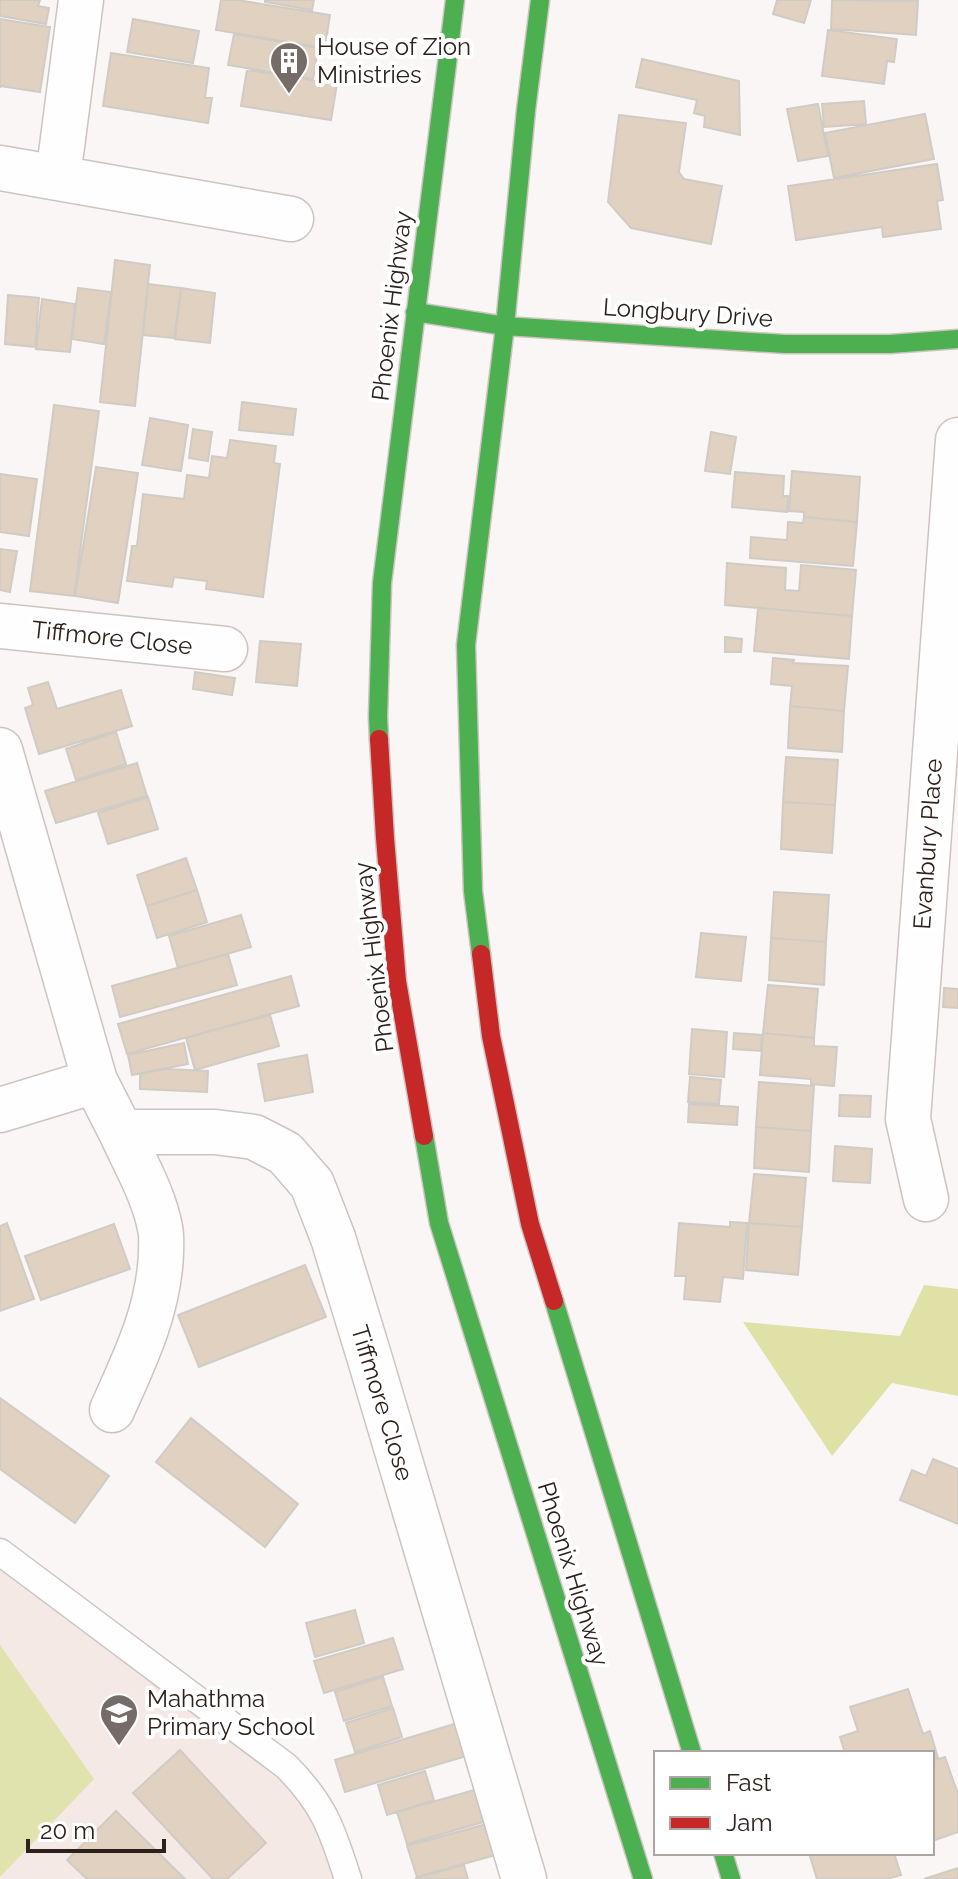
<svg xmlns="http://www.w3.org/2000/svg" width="958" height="1879" font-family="Raleway,sans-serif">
	<rect width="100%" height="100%" fill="#faf6f5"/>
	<!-- built -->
	<path fill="#f5e9e5" d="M0,1569l294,220 35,65 8,25h-337z"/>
	<!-- green -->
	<path fill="#e1e3ae" d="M0,1645l94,134 -94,98z"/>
	<!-- forest -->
	<path fill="#dfe1a7" d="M924,1285l34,4v107l-66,-13 -60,73 -89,-134 157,14z"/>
	<!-- building -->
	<path fill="#e0d1c0" stroke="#d1cbc5" stroke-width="2" d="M0,0h40l-2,6 11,2 -3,16 -46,-8z
		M221,0h16l93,15 -5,33 -109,-18z
		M265,0h49l-2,10 -47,-8z
		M777,0h34l-7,23 -31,-9z
		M832,0l86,1 -2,34 -85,-6z
		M0,19l50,8 -10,65 -40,-6v2z
		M133,19l66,12 -6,32 -66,-11z
		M828,30l69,9 -3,23 -7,-1 -3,23 -62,-8z
		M234,34l84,14 -5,31 -85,-14z
		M111,53l98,15 -4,30h7l-4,25 -105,-17z
		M642,59l97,22 1,54 -36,-8 1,-11 -11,-3 3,-13 -61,-13z
		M247,70l90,14 -6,36 -90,-14z
		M864,101l2,23 -42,3 -2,-23z
		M818,104l10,52 -30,5 -11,-52z
		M925,114l9,45 -100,19 -9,-45z
		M619,115l67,8 -7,49 5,7 38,7 -11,58 -80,-16 -23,-26z
		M937,164l6,36 -6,1 4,28 -58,8 -1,-10 -86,13 -8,-54z
		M115,260l35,5 -15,141 -35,-4z
		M148,284l33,4 -7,50 -31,-3z
		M78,288l33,4 -7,52 -32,-5z
		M181,288l34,5 -5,50 -35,-4z
		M8,295l31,3 -4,49 -30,-3z
		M42,299l33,5 -5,48 -34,-3z
		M242,402l54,7 -3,26 -54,-5z
		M54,405l45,6 -25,185 -44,-5z
		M150,418l38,7 -7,46 -39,-6z
		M193,429l19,3 -4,29 -19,-3z
		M711,432l25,5 -6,37 -25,-3z
		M230,440l46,6 -2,17 6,1 -17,133 -57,-8 1,-8 -33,-4 -2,10 -45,-6 5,-35h5l6,-52 41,5 3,-24 22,3 3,-22 15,2z
		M96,467l42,6 -20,130 -43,-7z
		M792,471l68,6 -3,45 -53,-5v-5l-15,-1z
		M735,472l49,4 -1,20h5l-1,16 -55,-5z
		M0,474l37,5 -8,57 -29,-4z
		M804,517l53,5 -4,44 -103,-8 1,-21 36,3 1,-18 15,1z
		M0,549l17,2 -7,41 -10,-2z
		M727,563l59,5 -1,22 14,1 2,-26 55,5 -4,46 -127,-11z
		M758,608l94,8 -3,43 -95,-8z
		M725,637l17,2 -1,13h-16z
		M260,641l41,3 -4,42 -41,-4z
		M773,658l21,2 -1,3 55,3 -4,45 -54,-5 2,-20 -21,-2z
		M195,672l40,6 -3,17 -39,-6z
		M48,682l9,27 64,-19 11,36 -93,28 -14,-46 8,-3 -5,-17z
		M790,706l54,5 -2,41 -54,-4z
		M116,732l10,32 -50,16 -10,-31z
		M786,757l52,3 -3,45 -52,-3z
		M137,763l10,33 -91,27 -11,-32z
		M148,797l10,32 -50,15 -10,-31z
		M783,802l52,3 -3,48 -51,-4z
		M186,858l11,32 -50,16 -10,-31z
		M197,890l10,32 -50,16 -10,-32z
		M774,892l55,3 -3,47 -55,-4z
		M241,915l10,32 -73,21 -9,-32z
		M701,933l45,4 -5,44 -45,-4z
		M771,938l55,4 -2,43 -55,-5z
		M228,954l9,31 -117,32 -8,-31z
		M291,976l8,30 -172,48 -9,-30z
		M768,985l50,4 -4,49 -51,-5z
		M944,988l14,1v19l-15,-1z
		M270,1015l9,31 -84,24 -9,-32z
		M692,1029l35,3 -3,45 -35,-3z
		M734,1033l28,2 -1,16 -28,-2z
		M763,1033l51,5v8l23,1 -3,39 -23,-2v-5l-51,-4z
		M184,1043l4,21 -56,11 -4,-20z
		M307,1055l6,37 -48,9 -7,-37z
		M166,1069l42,2 -1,21 -67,-3v-15z
		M690,1077l31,3 -2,24 -31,-2z
		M759,1082l55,4 -3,45 -55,-4z
		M840,1095l31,1 -1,21 -31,-1z
		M689,1104l49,3 -1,18 -49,-3z
		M756,1127l55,4 -2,41 -55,-4z
		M835,1146l37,3 -2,34 -37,-2z
		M754,1174l52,4 -4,49 -53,-4z
		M730,1222l17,1 -4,56 -20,-2 -3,25 -36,-3 2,-23h-11l4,-53 51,4z
		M7,1223l27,76 -34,12v-85z
		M749,1223l53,4 -4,48 -52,-5z
		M114,1224l16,45 -89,31 -16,-44z
		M305,1265l21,52 -127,50 -21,-52z
		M0,1398l109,78 -34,47 -75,-54z
		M191,1418l107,86 -33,43 -109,-85z
		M933,1459l25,10v55l-58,-24 12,-30 14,6z
		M355,1610l9,33 -49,14 -9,-34z
		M393,1638l10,31 -79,24 -10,-32z
		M383,1677l9,29 -48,15 -9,-29z
		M908,1689l15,45 7,-3 8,27 -6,1v-6h-87l-5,-16 18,-6 -8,-24z
		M393,1708l9,29 -47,15 -9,-29z
		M464,1721l9,33 -128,38 -10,-32z
		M180,1750l86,93 -39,36h-14l-80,-86z
		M945,1757l13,37v38l-26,9v-80z
		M425,1771l9,29 -47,15 -9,-30z
		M485,1787l9,32 -87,25 -10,-32z
		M116,1811l69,68h-98l-20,-19z
		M497,1821l9,31 -89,25 -10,-31z
		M809,1853h85l7,22 -14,4h-70z
		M464,1865l4,14h-52v-1z
		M958,1868v11h-34z"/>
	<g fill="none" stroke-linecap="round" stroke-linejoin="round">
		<!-- lane casing -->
		<g stroke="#cdc4c1" stroke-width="29">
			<path id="lane" d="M0,1552l286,214c38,38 46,63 62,113"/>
		</g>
		<!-- street casing -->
		<g stroke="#cdc4c1" stroke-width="47">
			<path id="street" d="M0,168l291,51
				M58,177l23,-177
				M0,626l225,23
				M0,750l95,331 26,51h94l39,5 31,16 27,31 21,54 36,118 155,523
				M0,1110l95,-29
				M926,1199l-18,-80 50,-679
				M112,1410c23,-51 47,-100 49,-157 0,-8 1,-17 -1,-25 -6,-33 -25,-65 -39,-96"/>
		</g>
		<!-- fast casing -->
		<g stroke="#cdc4c1" stroke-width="21">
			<path id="fast" d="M415,312l90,14 280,18h105l68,-5
				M379,739l-1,-22 4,-134 73,-583
				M481,954l-8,-63 -7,-246 39,-319 21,-216 14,-110
				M424,1136l15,87 204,656
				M554,1301l138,452
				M723,1853l8,26"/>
		</g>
		<!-- jam casing -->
		<g stroke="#cdc4c1" stroke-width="21">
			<path id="jam" d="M379,739l6,99 12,143 27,155
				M481,954l10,82 39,188 24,77"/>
		</g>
		<!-- lane -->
		<use href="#lane" stroke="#fefefe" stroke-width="26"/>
		<!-- street -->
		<use href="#street" stroke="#fefefe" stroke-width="44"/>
		<!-- fast -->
		<use href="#fast" stroke="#4caf50" stroke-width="18"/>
		<!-- jam -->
		<use href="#jam" stroke="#c62828" stroke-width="18"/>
	</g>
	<!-- icons -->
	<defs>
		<g id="building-pin" transform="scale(2)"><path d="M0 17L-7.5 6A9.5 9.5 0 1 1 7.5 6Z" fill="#756b67" stroke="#fff"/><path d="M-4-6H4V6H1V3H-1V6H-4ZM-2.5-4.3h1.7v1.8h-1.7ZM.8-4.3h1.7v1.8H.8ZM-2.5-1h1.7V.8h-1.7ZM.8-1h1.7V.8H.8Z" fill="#fff"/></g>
		<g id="school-pin" transform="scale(2)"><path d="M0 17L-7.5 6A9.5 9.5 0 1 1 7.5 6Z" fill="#756b67" stroke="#fff"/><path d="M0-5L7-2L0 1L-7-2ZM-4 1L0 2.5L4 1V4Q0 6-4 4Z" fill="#fff"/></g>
	</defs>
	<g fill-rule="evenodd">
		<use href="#building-pin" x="289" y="61"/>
		<use href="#school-pin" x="119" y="1713"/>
	</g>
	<g text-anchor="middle" stroke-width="8" stroke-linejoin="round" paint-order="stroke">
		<!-- poi labels -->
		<g font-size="24" fill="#2e201b" stroke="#fff" text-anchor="start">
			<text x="317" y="55">House of Zion<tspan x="317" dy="28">Ministries</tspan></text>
			<text x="147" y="1707">Mahathma<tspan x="147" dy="28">Primary School</tspan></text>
		</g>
		<!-- street labels -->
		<g font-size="24" fill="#2e201b" stroke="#fff">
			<text transform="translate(392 306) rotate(-83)" y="8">Phoenix Highway</text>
			<text transform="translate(688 313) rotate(4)" y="8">Longbury Drive</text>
			<text transform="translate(112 638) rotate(6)" y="8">Tiffmore Close</text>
			<text transform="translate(928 844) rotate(-86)" y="8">Evanbury Place</text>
			<text transform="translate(374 957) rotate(-97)" y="8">Phoenix Highway</text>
			<text transform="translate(382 1403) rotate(73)" y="8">Tiffmore Close</text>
			<text transform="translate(573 1574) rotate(73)" y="8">Phoenix Highway</text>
		</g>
	</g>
	<!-- legend -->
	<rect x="654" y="1751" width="280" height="104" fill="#ffffff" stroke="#aba6a4" stroke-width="2"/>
	<rect x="670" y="1777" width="40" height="12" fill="#4caf50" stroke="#aba6a4" stroke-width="2"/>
	<text x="726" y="1791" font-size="24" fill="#2e201b">Fast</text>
	<rect x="670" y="1817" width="40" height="12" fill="#c62828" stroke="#aba6a4" stroke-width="2"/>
	<text x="726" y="1831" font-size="24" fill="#2e201b">Jam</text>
	<!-- scale -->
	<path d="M28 1839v12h136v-12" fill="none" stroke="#2e201b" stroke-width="4"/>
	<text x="40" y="1839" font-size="24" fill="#2e201b" stroke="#ffffff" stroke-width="6" paint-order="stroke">20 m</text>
</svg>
